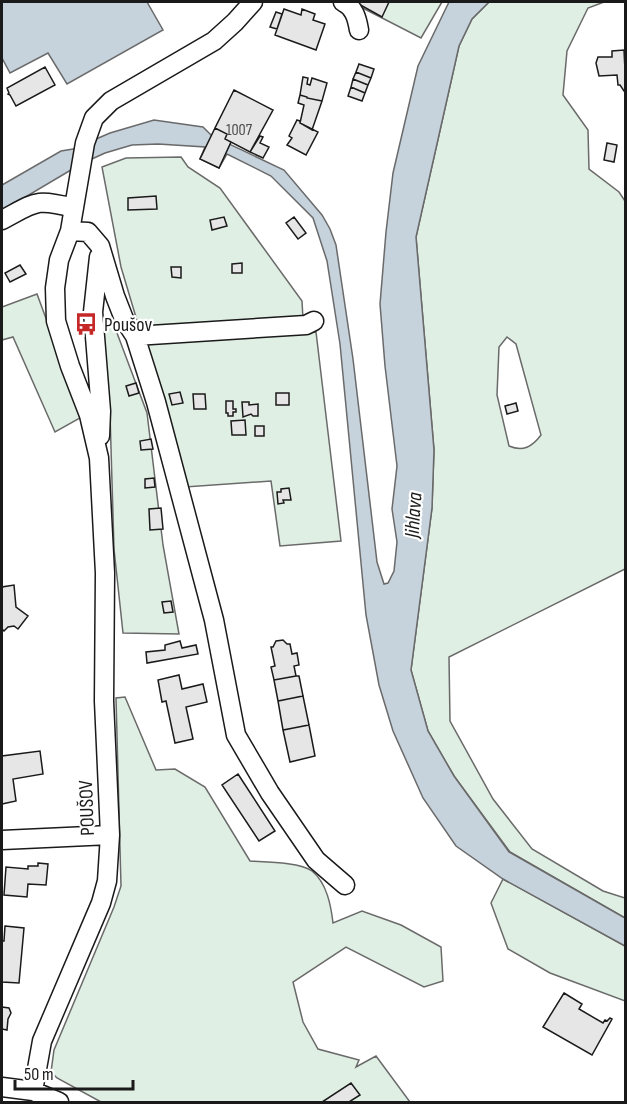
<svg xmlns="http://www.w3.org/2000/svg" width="627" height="1104" font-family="'Sofia Sans Condensed',sans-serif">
	<rect width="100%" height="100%" fill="#fff"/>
	<!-- green -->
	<path fill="#e0efe3" stroke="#6a6a6a" stroke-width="1.5" fill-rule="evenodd" d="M351,2h91l-21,36z
		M489,2h115l-16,6 -21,43 -4,44 25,35 1,39 30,23 6,9v368l-176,88 1,64 43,78 39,50 71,42 22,7v20l-115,-66 -56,-76 -26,-45 -17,-61 21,-162 2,-58 -18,-213 43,-191 13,-27zM507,337l9,7 25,91c-9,12 -18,17 -32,11l-12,-51 2,-48z
		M181,157l7,10 32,21 82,113 1,18 -159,9 -6,-4 -17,-57 -19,-100 24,-9z
		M37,294l28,76 15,48 -25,14 -42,-95 -11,3v-33z
		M114,325l33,88 16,132 16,89 -56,-1 -9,-84 -4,-135 -7,-87z
		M316,332l25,209 -61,5 -9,-65 -86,6 -41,-140 4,-6z
		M125,697l31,73 19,-1 30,18 45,74c15,1 50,1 62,10 15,12 19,35 21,52l29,-12 39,14 40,22 2,34 -19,6 -78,-40 -53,35 10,40 15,27 41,11 -3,7 20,-11 34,46h-309l-44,-24 -6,-6 3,-22 60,-143 7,-21 -5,-188z
		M503,879l122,67v55l-75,-28 -42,-24 -17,-46z"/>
	<!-- water -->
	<path fill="#c6d2dc" stroke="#6a6a6a" stroke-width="1.5" d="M2,2h145l16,28 -96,54 -19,-31 -38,20 -8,-15z
		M449,2h40l-17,17 -13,27 -43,191 18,213 -2,58 -21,162 17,61 26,45 55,76 116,66v28l-122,-67 -47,-33 -33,-48 -30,-67 -14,-46 -13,-70 -26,-271 -13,-83 -14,-43 -42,-42 -44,-22 -8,14 -19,-9 5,-12 -47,-3 -26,1 -27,8 -24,11 -79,47v-26l59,-34 12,-2 37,-16 44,-13 49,7 9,9 72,34 38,45 8,14 6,16 17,114 24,203 7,22 4,-1 6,-12 3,-29 -5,-33 5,-43 -12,-100 -5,-62 6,-72 7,-59 25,-107z"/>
	<!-- building -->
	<path fill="#e6e6e6" stroke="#1a1a1a" stroke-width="1.5" d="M355,2h34l-7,15z
		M284,9l17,6 1,-6 13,5 -2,6 12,4 -9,26 -41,-15z
		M276,12l6,2 -5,15 -7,-2z
		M624,50l2,41h-2l-4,-6h-2l-1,-10 -18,1 -3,-13 2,-6h14v-6z
		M359,64l15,5 -3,9 -15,-6z
		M45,67l10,18 -39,21 -6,-11 -2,-1 1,-1 -2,-5z
		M356,72l15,6 -3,7 -15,-6z
		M303,77l5,1 -1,6 3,1 2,-7 15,5 -5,18 -15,-3v-1l-7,-2z
		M353,79l15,6 -3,8 -14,-6z
		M351,87l14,6 -3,8 -14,-5z
		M234,90l39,20 -23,42 -25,-13 2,-5 -12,-6z
		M300,95l7,2v1l15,3 -10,29 -12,-7 4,-18 -6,-2z
		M297,120l3,1v2l18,9 -12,23 -19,-10 5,-7 -3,-2z
		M215,128l12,6 -2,5 6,3 -12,26 -19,-9z
		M260,136l3,1 -3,6 9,4 -6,11 -13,-6z
		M607,143l10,2 -3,17 -10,-2z
		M156,196l1,13 -29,1v-12z
		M224,217l3,9 -15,4 -2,-10z
		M294,217l12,16 -8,6 -12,-16z
		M242,263v10h-10v-9z
		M20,265l6,9 -16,8 -5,-9z
		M171,267h10v11l-9,-1z
		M136,383l3,10 -10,3 -3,-10z
		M180,392l3,11 -11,2 -3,-11z
		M276,393h13v12h-13z
		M193,394h12l1,15h-12z
		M226,401h7v8h3v3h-3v4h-5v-3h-2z
		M242,402h7v3l9,-1v12h-5l-2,-2 -8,3z
		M516,403l2,8 -11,3 -2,-8z
		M245,420l1,15h-14l-1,-14z
		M255,426h9v10h-9z
		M151,439l2,10 -12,1 -1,-9z
		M154,478l1,9 -10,1v-9z
		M289,488l2,12h-8l1,3 -6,1 -1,-12h4v-3z
		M161,508l2,21 -13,1 -1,-21z
		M14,585l2,22 12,9 -10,13 -4,-3 -6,1 -4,4 -2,-2v-42z
		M171,601l2,11 -9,1 -2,-11z
		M283,640l4,4h3l2,10 5,-1 2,12 -5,1 2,10 -22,4 -3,-13 4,-1 -4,-19h2l3,-6z
		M180,641l2,7 14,-3 2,9 -51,9 -1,-11 19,-2v-5z
		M179,675l3,14 21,-5 4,18 -21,5 7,32 -18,4 -9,-42 -4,1 -4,-22z
		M296,676h3l4,20 -25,5 -4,-21z
		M303,696l6,29 -26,5 -5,-29z
		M309,725l6,31 -25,6 -7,-32z
		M40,751l3,23 -30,5 3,22 -14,3v-48z
		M238,774l37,57 -16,10 -37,-56z
		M38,863l10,1 -2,21 -18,-1 -1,13 -23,-2 2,-28 22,2v-3h10z
		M5,926l19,2 -5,55 -17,-1v-41h2z
		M564,993l18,11 -3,5 24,14 2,-3 2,1 3,-3 2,1 -20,36 -49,-28z
		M2,1007l7,1 2,5 -3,6 -1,11 -5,-1z
		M351,1083l9,12 -11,7h-27z"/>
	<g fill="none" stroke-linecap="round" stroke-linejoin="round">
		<!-- minor casing -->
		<g stroke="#1a1a1a" stroke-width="21">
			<path id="minor" d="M343,2c11,5 14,16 16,28
				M2,220c34,-18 33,-22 72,-12
				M70,231l18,1 12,14 15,50 9,23 11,17 21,66 58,218 22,115 34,58 46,67 29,25
				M99,257l-6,55 8,99 -1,25
				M135,336l171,-11 8,-4
				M2,840l108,-5
				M2,1087l31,4 26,11
				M33,1091l9,-50 59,-138 6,-22 3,-46 -6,-134 1,-128 -6,-115 -10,-43 -19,-49 -14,-45 -1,-33 4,-28 11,-29 15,-88 9,-25 17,-17 103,-60 21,-19 18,-20"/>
		</g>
		<!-- minor -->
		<use href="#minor" stroke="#fff" stroke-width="18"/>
	</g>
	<!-- icons -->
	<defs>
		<g id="bus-bare" transform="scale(1.8)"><path d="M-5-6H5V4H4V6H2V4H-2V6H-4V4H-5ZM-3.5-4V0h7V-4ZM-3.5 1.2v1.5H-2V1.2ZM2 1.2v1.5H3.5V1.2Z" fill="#c62828" stroke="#fff" stroke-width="2.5" paint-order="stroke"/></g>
	</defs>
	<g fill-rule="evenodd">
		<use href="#bus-bare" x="86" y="324"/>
	</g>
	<g text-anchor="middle" stroke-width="4.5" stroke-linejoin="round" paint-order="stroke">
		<!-- number labels -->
		<g font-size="16" fill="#4d4d4d">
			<text x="239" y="135">1007</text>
		</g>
		<!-- poi labels -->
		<g font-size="20" fill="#1a1a1a" stroke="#fff" text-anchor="start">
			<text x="104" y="331">Poušov</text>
		</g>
		<!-- street labels -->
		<g font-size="20" fill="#1a1a1a" stroke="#fff">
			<text transform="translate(86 808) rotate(-92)" y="7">POUŠOV</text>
		</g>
		<!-- water labels -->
		<g font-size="21" font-style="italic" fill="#1a1a1a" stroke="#fff">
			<text transform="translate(413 515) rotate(-86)" y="7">Jihlava</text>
		</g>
	</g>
	<!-- border -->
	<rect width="627" height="1104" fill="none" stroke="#1a1a1a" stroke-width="6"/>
	<!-- scale -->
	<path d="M15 1080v9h118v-9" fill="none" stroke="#1a1a1a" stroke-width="3"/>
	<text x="24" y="1080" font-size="18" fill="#1a1a1a" stroke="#ffffff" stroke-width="4.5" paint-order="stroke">50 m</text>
</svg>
